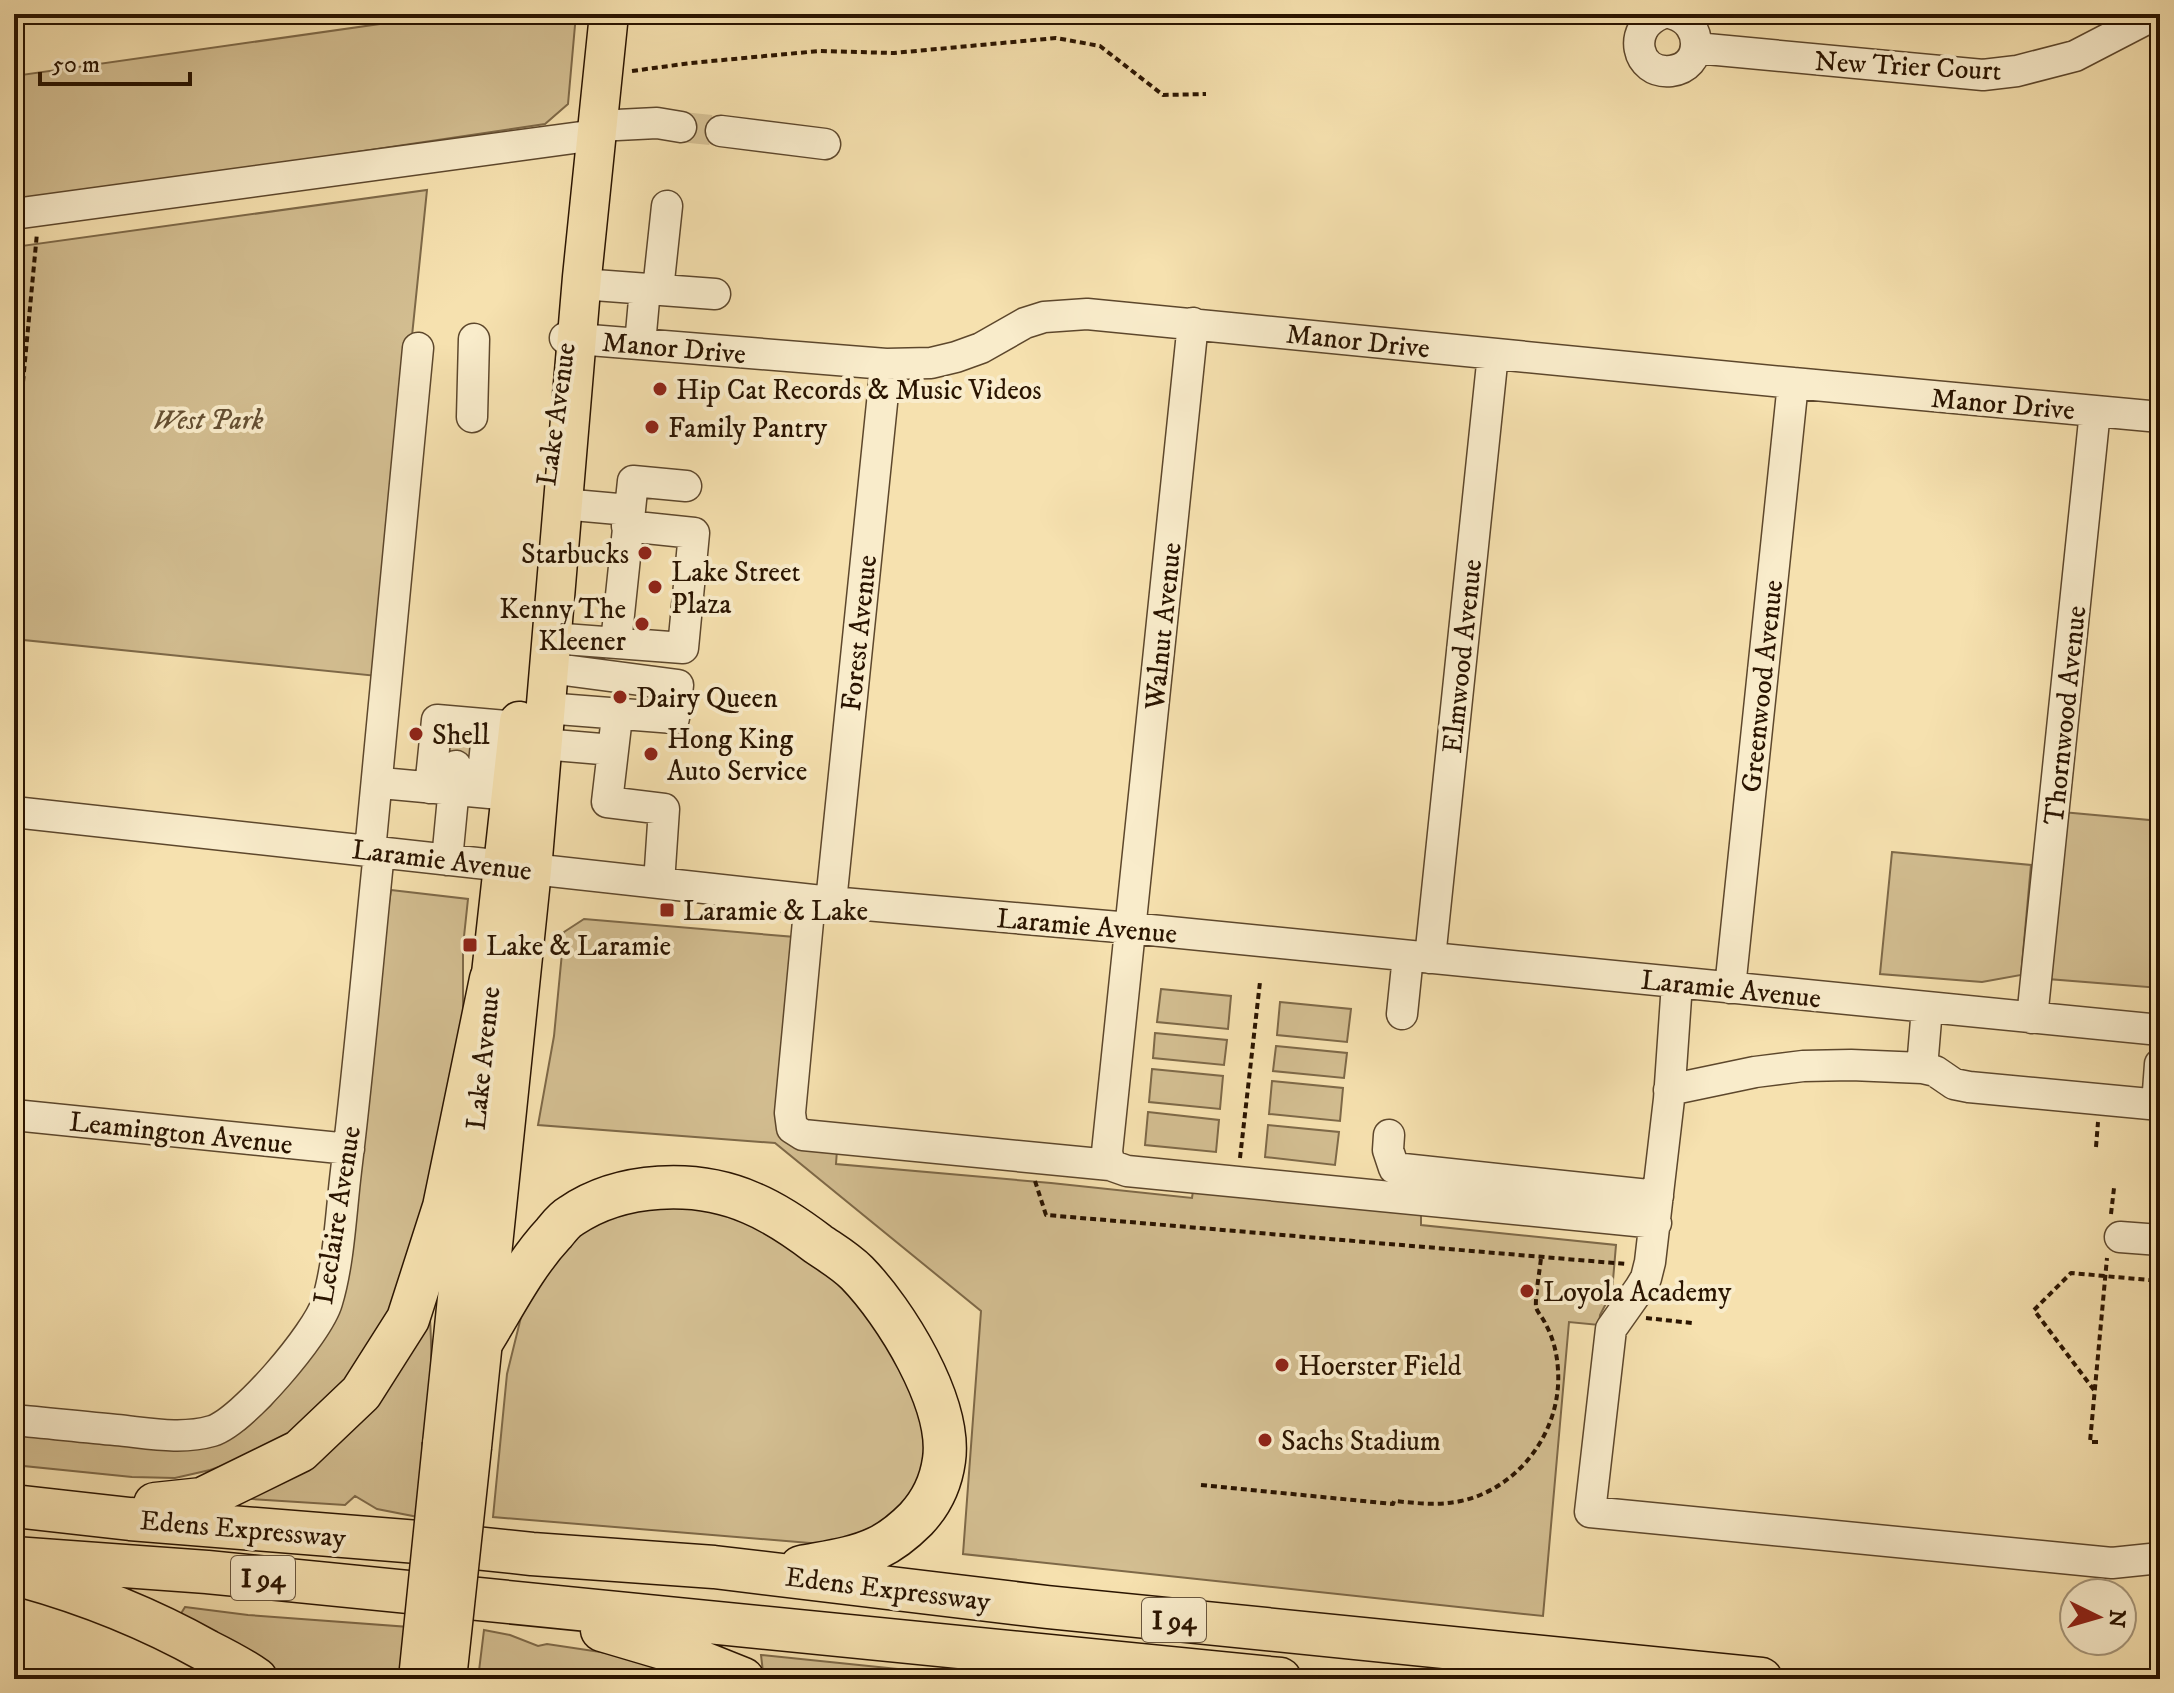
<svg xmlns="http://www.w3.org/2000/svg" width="2174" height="1693" font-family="'IM FELL DW Pica',serif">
	<rect width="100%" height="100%" fill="#f6e1af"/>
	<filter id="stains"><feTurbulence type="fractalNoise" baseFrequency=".0025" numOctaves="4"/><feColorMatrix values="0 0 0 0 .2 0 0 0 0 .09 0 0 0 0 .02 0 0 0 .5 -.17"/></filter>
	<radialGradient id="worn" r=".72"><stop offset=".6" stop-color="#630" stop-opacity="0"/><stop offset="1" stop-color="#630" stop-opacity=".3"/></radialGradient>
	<!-- green -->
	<path fill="#d3be91" stroke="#7e6948" stroke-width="2" d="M450,14h126l-8,90 -23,20 -531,79v-127z
		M427,190l-50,486 -363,-37v-392z
		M2062,812l98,9v167l-112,-9z
		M1892,852l139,13 -10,110 -39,7 -102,-8z
		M391,890l77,9 -5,47v72l-42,222 -54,121 -73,72 -39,22 -45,15 -35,8 -43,-1 -118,-12v-32l209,8 22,-12 25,-23 48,-59z
		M584,919l211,18 -17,192 59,21 -1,14 215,19 141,15 1,-7 228,21v13l195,20 -4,47 -12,23 -1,10 -30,-3 -26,294 -580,-62 18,-243 -206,-168 -237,-18 16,-89 10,-104z
		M1161,989l70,7 -3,33 -71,-7z
		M1280,1002l71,7 -4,33 -70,-7z
		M1155,1033l72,7 -3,25 -71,-7z
		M1276,1046l71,7 -3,25 -71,-7z
		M1152,1069l71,7 -3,33 -71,-7z
		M1272,1081l71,7 -3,33 -71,-7z
		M1148,1112l71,8 -3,32 -71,-7z
		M1268,1125l71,7 -4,33 -70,-8z
		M657,1203l76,12 79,40 73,75 43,97 -6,53 -33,45 -67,19 -329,-27 14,-143 16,-65 14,-32 46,-51z
		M428,1299c9,73 -3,145 -10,218l-41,-8 -22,-13 -10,9 -110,-7z
		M185,1607l63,8 161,12 -6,52h-127l-99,-59z
		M484,1630l26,5 28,11 9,-2 60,9 97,26h-226z
		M761,1655l234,24h-216l-16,-7z"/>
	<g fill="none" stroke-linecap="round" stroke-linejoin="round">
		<!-- minor-tunnel -->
		<path stroke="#d7c295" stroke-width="30" stroke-dasharray="30 15" stroke-linecap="butt" d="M681,127l40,4
			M456,766l2,-22"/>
		<!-- minor casing -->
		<g stroke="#5d472c" stroke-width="33">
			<path id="minor" d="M1661,14c-35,14 -25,61 10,57 33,-4 33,-48 2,-57
				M1696,48l287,27 34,-4 58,-15 81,-42
				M597,126l60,-3 24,4
				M721,131l104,13
				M14,214l582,-79
				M581,284l134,10
				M658,290l9,-84
				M1193,323l-86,829 3,13 17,6 529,52
				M565,338l321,26 45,-1 25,-6 25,-9 44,-25 19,-6 43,-3 706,69 367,34
				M640,344l5,-55
				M472,417l2,-78
				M562,504l67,6
				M551,638l132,10 11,-115 -67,-7
				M616,643l17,-162 53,5
				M545,708l129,10 4,-33 -129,-17
				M616,725l-9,77 57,7 -5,74
				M542,744l71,6
				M392,784l119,11
				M430,788l7,-68 81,7
				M481,792l7,-67
				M14,812l817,90 299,26 1030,102
				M370,851l48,-503
				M447,860l9,-94
				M810,900l-20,213 2,15 11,7 307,30
				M831,902l55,-538
				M1430,958l63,-604
				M1677,983l-8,116 -19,163 -4,16 -6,10 -29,41 -21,183 522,51 48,-5
				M1730,988l63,-605
				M1402,1014l6,-58
				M2032,1018l63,-607
				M1922,1068l5,-60
				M1669,1090l86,-18 48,-6 48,-1 71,3 13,3 19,13 15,3 191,18
				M2157,1105l3,-41
				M14,1115l335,34
				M1389,1135l-1,15 6,18 264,28
				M2120,1237l40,3
				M14,1420c34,3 68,7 102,10 32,3 65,10 96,1 30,-9 106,-98 115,-129 12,-39 14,-90 19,-131 13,-106 22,-213 33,-319"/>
		</g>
		<!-- major casing -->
		<g stroke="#2a1400" stroke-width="41">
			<path id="major" d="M487,1010l32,-289
				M442,1444l31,-301
				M472,1447l60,-577 50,-593 27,-263"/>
		</g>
		<!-- highway casing -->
		<g stroke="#2a1400" stroke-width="45">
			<path id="highway" d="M484,1338c22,-36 41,-74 70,-105 5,-6 10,-13 17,-17 50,-34 125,-37 180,-13 24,10 46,25 67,41 13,9 27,17 39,29 38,39 95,130 87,187 -3,22 -13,43 -28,59 -11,11 -24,22 -39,29 -23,11 -50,14 -76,19
				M155,1504l47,-5 98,-48 61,-58 47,-74 36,-112 47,-228
				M14,1506l116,13 288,23 114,12 182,13 333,40 714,72
				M14,1558l193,14 1073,107
				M23,1576c65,18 125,42 184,75 16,8 34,17 49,28
				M602,1630l71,21 70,28"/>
		</g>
		<!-- path -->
		<path stroke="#2a1400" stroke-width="4" stroke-dasharray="6 4" stroke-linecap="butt" d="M632,71l59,-8 128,-12 75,2 162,-15 44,8 63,49 43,-1
			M23,382l14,-149
			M2096,1147l2,-25
			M1240,1158l20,-176
			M1035,1181l11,34 580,49
			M2111,1214l3,-26
			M1646,1318l46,5
			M2094,1390l-60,-80 37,-37 89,8
			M2098,1442h-8l17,-184
			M1201,1485l192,19 1,-3c22,2 44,5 67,0 59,-13 101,-71 97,-131 -1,-17 -5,-33 -13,-47 -2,-5 -8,-11 -9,-16 -1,-10 4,-38 5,-49"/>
		<!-- minor -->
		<use href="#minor" stroke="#f9eccb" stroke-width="30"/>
		<!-- major -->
		<use href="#major" stroke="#f6e1af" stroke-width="38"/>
		<!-- highway -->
		<use href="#highway" stroke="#f6e1af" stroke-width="42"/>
		<!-- major-bridge casing -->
		<g stroke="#2a1400" stroke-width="41" stroke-linecap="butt">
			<path id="major-bridge" d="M418,1679l24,-235
				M447,1679l25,-232"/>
		</g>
		<!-- major-bridge -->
		<use href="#major-bridge" stroke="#f6e1af" stroke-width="38"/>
	</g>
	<!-- markers -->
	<g fill="#8f2418" stroke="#f9eccb" stroke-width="3">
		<circle cx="660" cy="389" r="8"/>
		<circle cx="652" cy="427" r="8"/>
		<circle cx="645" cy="553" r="8"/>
		<circle cx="655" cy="587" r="8"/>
		<circle cx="642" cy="624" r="8"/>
		<circle cx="620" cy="697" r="8"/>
		<circle cx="416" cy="734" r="8"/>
		<circle cx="651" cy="754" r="8"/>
		<rect x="659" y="902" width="16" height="16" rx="4"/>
		<rect x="462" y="937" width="16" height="16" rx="4"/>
		<circle cx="1527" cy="1291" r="8"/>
		<circle cx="1282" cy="1365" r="8"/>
		<circle cx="1265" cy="1440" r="8"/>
	</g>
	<g text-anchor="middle" stroke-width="8" stroke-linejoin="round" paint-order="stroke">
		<!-- shield labels -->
		<g fill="#f9eccb" stroke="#68553d" stroke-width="2">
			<rect x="231" y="1556" width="64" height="44" rx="6"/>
			<rect x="1142" y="1598" width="64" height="44" rx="6"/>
		</g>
		<g font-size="26" font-weight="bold" fill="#2a1400">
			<text x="263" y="1587">I 94</text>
			<text x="1174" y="1629">I 94</text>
		</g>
		<!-- street labels -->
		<g font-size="28" fill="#2a1400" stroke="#f9eccb">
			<text transform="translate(1908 65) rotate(3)" y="10">New Trier Court</text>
			<text transform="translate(1358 340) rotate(6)" y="10">Manor Drive</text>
			<text transform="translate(674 347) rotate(5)" y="10">Manor Drive</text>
			<text transform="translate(2003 403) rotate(5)" y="10">Manor Drive</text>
			<text transform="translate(555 414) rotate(-82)" y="10">Lake Avenue</text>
			<text transform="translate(1162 626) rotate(-84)" y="10">Walnut Avenue</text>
			<text transform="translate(858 633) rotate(-84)" y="10">Forest Avenue</text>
			<text transform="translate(1461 656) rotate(-84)" y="10">Elmwood Avenue</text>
			<text transform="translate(1761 686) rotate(-84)" y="10">Greenwood Avenue</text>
			<text transform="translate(2064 715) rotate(-84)" y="10">Thornwood Avenue</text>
			<text transform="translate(442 859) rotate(7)" y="10">Laramie Avenue</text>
			<text transform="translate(1087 925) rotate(5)" y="10">Laramie Avenue</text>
			<text transform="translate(1731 988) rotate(6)" y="10">Laramie Avenue</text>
			<text transform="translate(482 1058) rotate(-84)" y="10">Lake Avenue</text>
			<text transform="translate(181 1132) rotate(6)" y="10">Leamington Avenue</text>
			<text transform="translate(336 1215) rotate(-81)" y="10">Leclaire Avenue</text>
			<text transform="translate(243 1528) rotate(5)" y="10">Edens Expressway</text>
			<text transform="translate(888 1588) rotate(7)" y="10">Edens Expressway</text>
		</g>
		<!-- poi labels -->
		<g font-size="28" fill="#2a1400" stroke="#f9eccb" text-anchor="start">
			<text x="676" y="399">Hip Cat Records &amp; Music Videos</text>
			<text x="668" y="437">Family Pantry</text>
			<text x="629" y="563" text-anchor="end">Starbucks</text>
			<text x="671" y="581">Lake Street<tspan x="671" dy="32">Plaza</tspan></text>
			<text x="626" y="618" text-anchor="end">Kenny The<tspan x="626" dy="32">Kleener</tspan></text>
			<text x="636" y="707">Dairy Queen</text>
			<text x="432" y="744">Shell</text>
			<text x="667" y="748">Hong King<tspan x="667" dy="32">Auto Service</tspan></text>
			<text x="683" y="920">Laramie &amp; Lake</text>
			<text x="486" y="955">Lake &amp; Laramie</text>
			<text x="1543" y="1301">Loyola Academy</text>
			<text x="1298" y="1375">Hoerster Field</text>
			<text x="1281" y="1450">Sachs Stadium</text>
		</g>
		<!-- park labels -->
		<g font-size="28" font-style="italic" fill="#655033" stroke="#f9eccb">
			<text x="208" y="429">West Park</text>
		</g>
	</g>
	<!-- margin -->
	<rect width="2174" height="1693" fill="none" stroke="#f6e1af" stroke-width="48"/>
	<rect x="16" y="16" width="2142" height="1661" fill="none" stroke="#2a1400" stroke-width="4"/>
	<rect x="24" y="24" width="2126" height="1645" fill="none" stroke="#2a1400" stroke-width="2"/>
	<!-- north arrow -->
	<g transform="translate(2098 1617) rotate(95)"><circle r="38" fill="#f9eccb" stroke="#a6967a" stroke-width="2"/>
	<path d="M0-6L14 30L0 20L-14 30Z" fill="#8f2418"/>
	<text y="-12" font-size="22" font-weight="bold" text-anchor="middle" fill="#2a1400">N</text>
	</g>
	<!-- scale -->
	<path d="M40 72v12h150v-12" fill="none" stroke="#2a1400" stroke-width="4"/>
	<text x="52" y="72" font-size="24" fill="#2a1400" stroke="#f9eccb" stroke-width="6" paint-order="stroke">50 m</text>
	<rect width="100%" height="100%" filter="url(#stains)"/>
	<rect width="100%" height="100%" fill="url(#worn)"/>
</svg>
